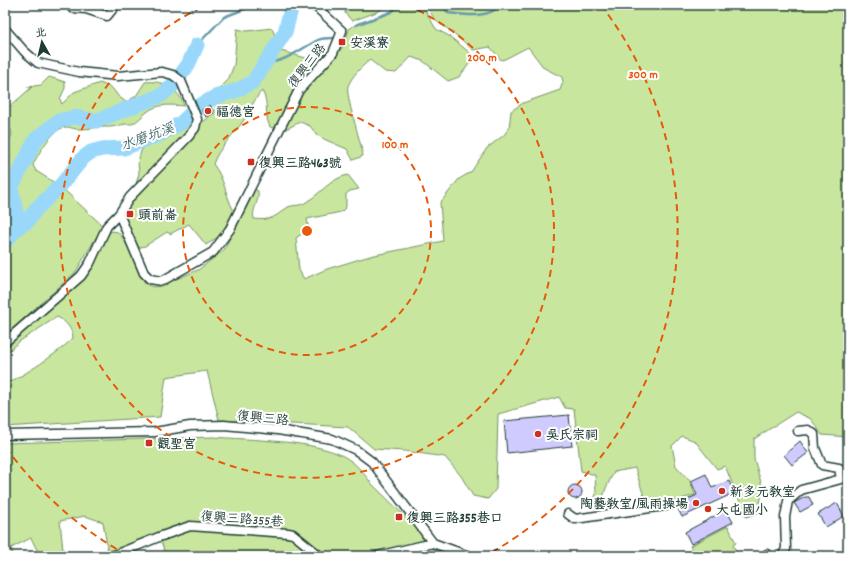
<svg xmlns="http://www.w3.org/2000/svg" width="853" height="561" font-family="Dekko,'LXGW WenKai TC',sans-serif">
	<rect width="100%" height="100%" fill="#fff"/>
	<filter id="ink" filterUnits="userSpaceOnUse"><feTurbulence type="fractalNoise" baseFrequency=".025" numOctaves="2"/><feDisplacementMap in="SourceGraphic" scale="8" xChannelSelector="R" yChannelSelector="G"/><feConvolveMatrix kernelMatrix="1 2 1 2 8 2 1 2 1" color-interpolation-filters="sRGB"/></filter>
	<g filter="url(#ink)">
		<!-- green -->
		<path fill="#c8e69d" stroke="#749268" d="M345,5h43l-11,7 -25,9 -7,-8z
			M401,5h21l14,24 13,7 20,16 4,7 -14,18 -11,4 -25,-20 -12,-4 -15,16 -11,-1 -15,-12c-9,7 -18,16 -22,26 -3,9 13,55 15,70l-10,4 -6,-11 -21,-9 -9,-5 -7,-9 -10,-4 -18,9 -12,-4c-7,-15 0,-22 -8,-36 -9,9 -11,19 -18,29 -11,16 -25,27 -31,44 12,15 12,31 21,47l-13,24 -15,10 -17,-21 -19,10 -3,-2 -22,14 -8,2 -14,-36 9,-13 7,-26 -1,-11 3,-11 18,-23 15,-7 18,-1 4,6 11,-7 8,-9 3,-20 10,-10 6,-15 3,-36 10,2 25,-3 9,23 25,7 9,7 13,-3 9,-8 7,-9 5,-16 9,-6 28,-8z
			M427,5h421v432l-26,-2 -11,-16 -15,-7 -42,27v20l9,30 -5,24 -12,4 -21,-51 -8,3 -22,-28 -13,-5 -10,10 4,20 14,15 5,14 -25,7 -23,4 -12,-38 -21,4 -8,16 -6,19 -9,1 5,-14 -1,-19 -14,-4 -7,-62 -9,-1 -6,-11 -61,17 -2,75 -8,10 -15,-3 -12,-20 -16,-19 -41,-6 -30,-2 -26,-22 -129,-7 -12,-49 -41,6 -6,40 -155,10v-43c17,-7 55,-32 68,-46 0,-8 -8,-18 -16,-21l-37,24 -15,13v-6l59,-53 43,-61 5,-3 6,1 7,9 20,42 6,3 6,1 41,-17 26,-20 30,-61 4,2c2,10 -7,19 -4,28 18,2 20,-2 34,-12 4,-2 10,-1 15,-3 16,-8 27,-26 45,-29l11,14 -9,2 -4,3v13l-5,5 -34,7 2,12 -6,2 -7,5 3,32 5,9 23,-10 43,-13 73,-15 -3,-38 19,-24 12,-7 16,-24 17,-13 5,-7 2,-17 12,-8 37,-13 3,-8 -1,-5 -18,-9 -16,-21 -23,12 -4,1 -11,-13 -17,3c-7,-6 -14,-13 -21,-18 -16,-12 -16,-7 -25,-27z
			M49,77l16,5v6l-5,11 2,5 12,-12 26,-9 12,5 6,8 8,6 10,-6 9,-14c19,-2 33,6 39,24 -12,-1 -26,-3 -37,6 -5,4 -9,9 -15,12 -10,-1 -17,4 -27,3 -8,0 -16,2 -24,2 -6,1 -10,-2 -15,-2 -13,1 -28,27 -33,38l3,6 24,15 44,41 -4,4 -25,42 -70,62v-187l7,-13 -1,-5 -5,-10 1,-11 25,-22h-5l14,-2z
			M214,437c35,3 99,3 129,19 12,6 21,17 28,27l50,49 1,6 20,18h-276l-8,-24 -50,20 -5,-30 -18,-6 -25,5 3,29 -23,6 -9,-18 -20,10 3,8h-9v-113z
			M728,526l8,17 -3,2 5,11h-44l-4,-10z"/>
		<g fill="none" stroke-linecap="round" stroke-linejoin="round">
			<!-- stream -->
			<path stroke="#689aab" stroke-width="2.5" d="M442,5l6,8c16,2 41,6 52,-8
				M356,25l35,-13 8,-7
				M197,45l27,-28 31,-12
				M266,63c20,-1 34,-14 52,-23 4,-2 10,-2 15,-2"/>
			<!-- river -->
			<path stroke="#99d8fb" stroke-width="15" d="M19,226l-8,-38 25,-49 22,-18 18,-4 20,4 66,-26 12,-11 14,-19 9,-20
				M5,242l14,-16 8,-4 9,-13 25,-24 22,-27 8,-6 11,-3 22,-1 37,-14 20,-11 18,-17 16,-9 23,-7 15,-8 32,-50 7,-27"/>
		</g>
		<!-- building -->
		<path fill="#d0cbfe" stroke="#1f3d34" d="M210,105l4,8 -8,4 -4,-7z
			M569,415l3,31 -65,7 -3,-32z
			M800,441l8,12 -16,12 -8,-10z
			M706,474l6,14 17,-7 5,12 -52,24 -6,-12 21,-10 -6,-14z
			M568 492a7 7 0 1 1 14 0a7 7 0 1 1-14 0Z
			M805,497h4l4,8 -13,7 -6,-9z
			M837,503l7,13 -18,11 -8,-13z
			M726,510l7,12 -42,22 -6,-12z"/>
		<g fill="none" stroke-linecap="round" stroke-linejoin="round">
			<!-- street casing -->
			<g stroke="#1f3d34" stroke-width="11">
				<path id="street" d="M71,5l1,3 14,1 21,7 9,-11
					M5,29l19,22 14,12 41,9 39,4 44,-4 11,3 8,6 16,38 -2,9 -7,9 -58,60 -11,17 -12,12 -17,37 -9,13 -76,66
					M119,214l25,59 6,6 12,2 51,-29 17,-23 69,-139 34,-37 9,-22 -28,-26
					M5,435l150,-3 35,-6 34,-1 54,5 54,9 24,11 16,12 61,81 36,13
					M568,514l7,5 96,-14
					M112,556l47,-19 31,-11 98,7 5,1 27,22
					M377,556l56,-13
					M765,556l2,-2
					M782,556l4,-7 -1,-32 3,-16 13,-11 40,-11 -2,-11 -17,-3 -7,-17 -1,-14 -6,-4 -10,1"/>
			</g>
			<!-- street -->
			<use href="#street" stroke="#fff" stroke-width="8"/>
		</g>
	</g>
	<!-- distance rings -->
	<g fill="none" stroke="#e8590c" stroke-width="2" stroke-dasharray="7 5">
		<circle cx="307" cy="231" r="124"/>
		<path d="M407 5A247 247 0 1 1 207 5"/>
		<path d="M127 555A371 371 0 0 1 7 449M601 5A371 371 0 0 1 487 555"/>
	</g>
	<!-- markers -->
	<g fill="#c8321e" stroke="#fff" stroke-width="1.5">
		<rect x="338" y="38" width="8" height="8" rx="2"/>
		<circle cx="208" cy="111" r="4"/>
		<rect x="247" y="158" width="8" height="8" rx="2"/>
		<rect x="126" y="210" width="8" height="8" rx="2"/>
		<circle cx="538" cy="434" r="4"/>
		<rect x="145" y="439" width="8" height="8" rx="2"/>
		<circle cx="722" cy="491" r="4"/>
		<circle cx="696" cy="503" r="4"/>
		<circle cx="708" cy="509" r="4"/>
		<rect x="395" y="513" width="8" height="8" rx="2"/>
	</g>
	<g text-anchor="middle" stroke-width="4" stroke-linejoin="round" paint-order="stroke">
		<!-- poi labels -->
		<g font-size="13" font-weight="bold" fill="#1f3d34" stroke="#fff" text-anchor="start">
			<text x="350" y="47">安溪寮</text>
			<text x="216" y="116">福德宮</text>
			<text x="259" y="167">復興三路463號</text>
			<text x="138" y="219">頭前崙</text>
			<text x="546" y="439">吳氏宗祠</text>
			<text x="157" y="448">觀聖宮</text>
			<text x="730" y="496">新多元教室</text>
			<text x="688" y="508" text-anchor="end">陶藝教室/風雨操場</text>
			<text x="716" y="514">大屯國小</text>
			<text x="407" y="522">復興三路355巷口</text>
		</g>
		<!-- street labels -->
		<g font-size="13" fill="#1f3d34" stroke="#fff">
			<text transform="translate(306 65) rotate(-52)" y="5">復興三路</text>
			<text transform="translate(263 417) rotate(6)" y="5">復興三路</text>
			<text transform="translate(242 518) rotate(4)" y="5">復興三路355巷</text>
		</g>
		<!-- water labels -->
		<g font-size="14" font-style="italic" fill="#3e6466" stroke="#fff">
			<text transform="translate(147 136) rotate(-20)" y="5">水磨坑溪</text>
		</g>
	</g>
	<circle cx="307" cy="231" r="6" fill="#e8590c" stroke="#fff" stroke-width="2"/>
	<g font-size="12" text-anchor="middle" font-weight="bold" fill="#e8590c" stroke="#fff" stroke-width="4" stroke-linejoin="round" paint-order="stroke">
		<text x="482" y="61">200 m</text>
		<text x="643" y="78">300 m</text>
		<text x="395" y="148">100 m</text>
	</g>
	<!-- margin -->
	<rect width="853" height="561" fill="none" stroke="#fff" stroke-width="20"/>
	<rect x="10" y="10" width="833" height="541" fill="none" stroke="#1f3d34" stroke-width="1.5" filter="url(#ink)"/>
	<!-- north arrow -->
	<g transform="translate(42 42) rotate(352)" stroke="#ffffff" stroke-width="3" paint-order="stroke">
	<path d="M0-3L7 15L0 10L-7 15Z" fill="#1f3d34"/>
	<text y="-6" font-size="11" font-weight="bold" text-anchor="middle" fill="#1f3d34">北</text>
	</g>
</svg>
